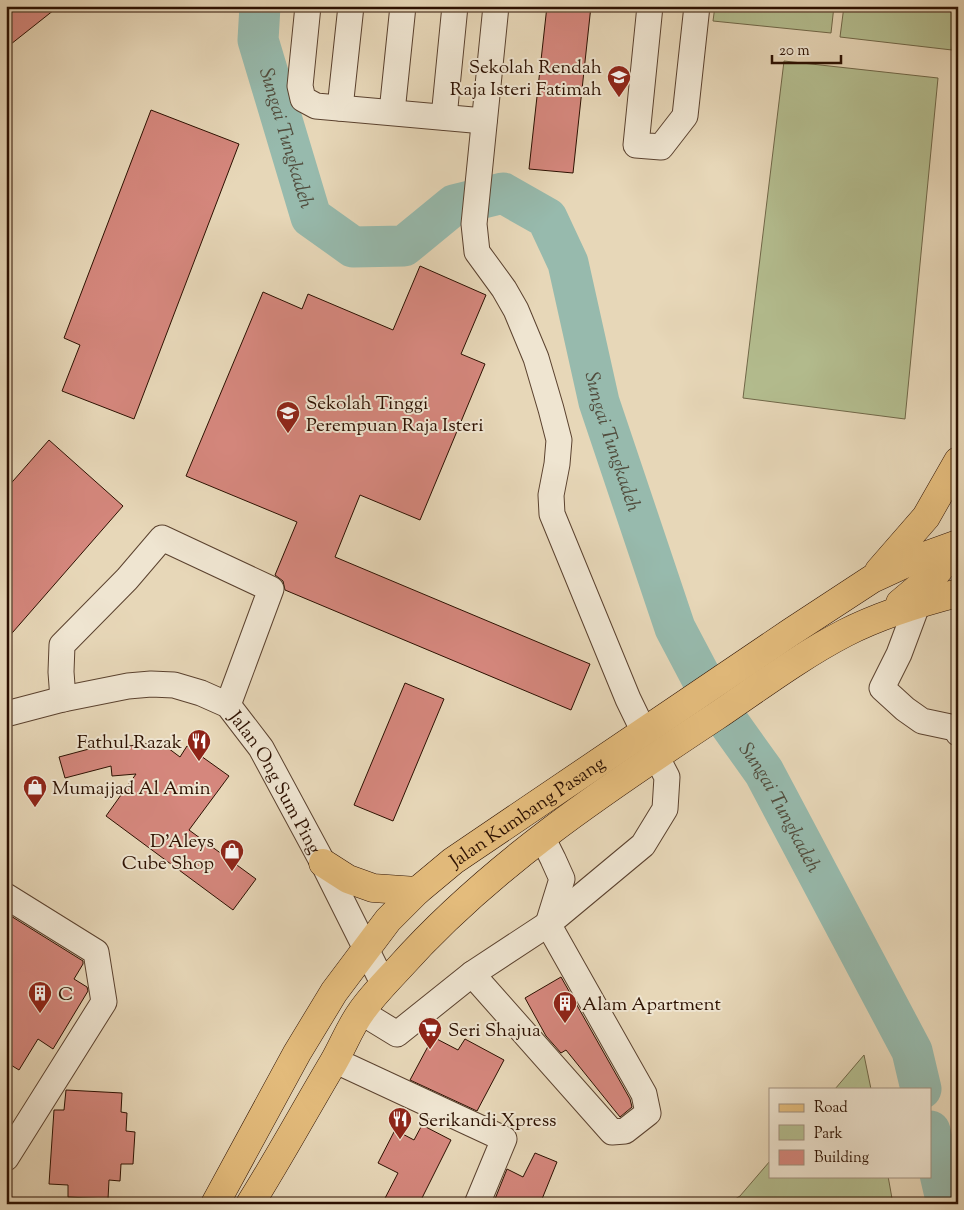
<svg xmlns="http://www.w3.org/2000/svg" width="964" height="1210" font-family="'Sorts Mill Goudy',serif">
	<rect width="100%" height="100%" fill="#e7d7b8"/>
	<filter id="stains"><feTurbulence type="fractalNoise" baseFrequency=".004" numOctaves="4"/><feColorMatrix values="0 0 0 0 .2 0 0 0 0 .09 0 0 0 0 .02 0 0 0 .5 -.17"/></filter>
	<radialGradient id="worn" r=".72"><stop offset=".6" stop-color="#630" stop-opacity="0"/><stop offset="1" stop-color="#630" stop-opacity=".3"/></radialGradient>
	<!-- green -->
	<path fill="#b4be90" stroke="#706748" d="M715,6h119l-3,27 -118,-12z
		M844,6h113l-5,44 -112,-13z
		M784,61l154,17 -33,341 -162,-21z
		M864,1055l7,34h-36z
		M770,1161v15h118l5,28h-166l13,-8z"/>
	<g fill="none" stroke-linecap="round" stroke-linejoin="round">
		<!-- river -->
		<g stroke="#97baad" stroke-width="41">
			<path id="s1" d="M260,6l-2,34 53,177 42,30 51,-1 50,-41 49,-12 44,25 21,45 31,139 76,226 39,74 50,70 148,279 9,38"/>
			<path d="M930,1131l17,73"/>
		</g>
	</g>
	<!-- building -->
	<path fill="#d5877d" stroke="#2c1001" d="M6,6h53l-53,42z
		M547,6h44l-18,167 -44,-4z
		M151,110l88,34 -105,275 -72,-28 18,-46 -16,-7z
		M420,266l66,29 -25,59 24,10 -65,156 -60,-25 -25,62 255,107 -19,46 -286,-120 -2,-9 -8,-6 22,-53 -111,-46 77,-184 39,17 6,-15 85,36z
		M49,440l74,66 -117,134v-151z
		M405,683l39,16 -51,122 -39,-16z
		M160,742l20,15 7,-11 42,30 -40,54 67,49 -23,31 -127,-94 30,-42 -24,2 -1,-10 -46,12 -6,-21 30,-8v-3l24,2z
		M6,913l77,48v3l-9,15 13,8 1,4 -35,58 -15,-10 -19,31 -13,-8z
		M561,977l69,122 2,8 -12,10 -54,-67 -5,3 -15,-17 -21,-38z
		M433,1037l25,13 7,-11 39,21 -27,51 -67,-31z
		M66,1090l56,3 -1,19 6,1 -1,18 9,1 -2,32h-12l-1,17 -11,-1 -1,19 -40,-2v-12l-19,-1 5,-74h10z
		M422,1125l29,15 -32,64h-37l16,-31 -20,-10 17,-33 19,10z
		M535,1153l22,9 -17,42h-47l14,-35 16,8z"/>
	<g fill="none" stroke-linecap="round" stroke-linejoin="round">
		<!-- minor casing -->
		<g stroke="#5b422f" stroke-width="27">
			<g id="minor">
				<path d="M308,6l-8,80 3,13 13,7 168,15"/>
				<path d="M496,6l-22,218 3,28 27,37 12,21 20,48 15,51 8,31 -2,24 -6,31 1,19 76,185 16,33"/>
				<path d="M650,6l-14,139 25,2 24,-31 12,-110"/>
				<path d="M340,108l11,-102"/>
				<path d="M392,112l11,-106"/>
				<path d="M444,117l11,-111"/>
				<path d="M918,603l-19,51 -17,34 23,21 17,12 33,7 3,5"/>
				<path d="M63,699l-2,-27 1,-27 65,-66 35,-41 109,51 -43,116"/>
				<path id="s2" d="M6,714l57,-15 65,-13 23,-2 23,1 27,8 27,12 33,43 62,115 61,122"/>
				<path d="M6,896l90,56 8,50 -98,156"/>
				<path d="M472,974l140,158 13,-1 23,-18 -4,-19 -96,-170 14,-45 -9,-20 -11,-22"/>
				<path d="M361,1012l36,22 75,-60 76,-50 95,-79 22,-36 2,-32 -11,-21"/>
				<path d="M334,1060l170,79 -27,65"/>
			</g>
		</g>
		<!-- major casing -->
		<g stroke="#2c1001" stroke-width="29">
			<g id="major">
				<path d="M879,571l47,-54 32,-56"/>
				<path d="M900,603l37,-31 21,-25"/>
				<path d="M323,863l25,16 25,9 44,3"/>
				<path id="s3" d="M215,1204l82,-151 37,-61 54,-72 29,-29 36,-30 338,-229 81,-53 39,-18 47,-17"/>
				<path d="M250,1204c29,-46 55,-94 83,-141 10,-17 17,-36 28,-51 11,-16 25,-30 38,-44 90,-101 204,-177 316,-251 43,-29 84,-60 130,-84 35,-18 74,-30 113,-40"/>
			</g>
		</g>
		<!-- minor -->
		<use href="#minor" stroke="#efe5d1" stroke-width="25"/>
		<!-- major -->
		<use href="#major" stroke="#e4bc7c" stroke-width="28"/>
	</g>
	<!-- icons -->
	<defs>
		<g id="school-pin" transform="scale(1.25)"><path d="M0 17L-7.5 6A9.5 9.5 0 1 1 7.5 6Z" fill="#8f2418" stroke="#efe5d1"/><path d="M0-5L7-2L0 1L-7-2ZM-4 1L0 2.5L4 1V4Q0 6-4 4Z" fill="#fff"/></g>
		<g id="restaurant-pin" transform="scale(1.25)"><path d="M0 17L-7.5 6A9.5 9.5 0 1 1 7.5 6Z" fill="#8f2418" stroke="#efe5d1"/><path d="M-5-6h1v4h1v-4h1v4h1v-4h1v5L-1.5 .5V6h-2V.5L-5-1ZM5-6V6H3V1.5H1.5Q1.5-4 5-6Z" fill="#fff"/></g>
		<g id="shop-pin" transform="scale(1.25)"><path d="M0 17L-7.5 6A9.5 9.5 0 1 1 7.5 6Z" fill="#8f2418" stroke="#efe5d1"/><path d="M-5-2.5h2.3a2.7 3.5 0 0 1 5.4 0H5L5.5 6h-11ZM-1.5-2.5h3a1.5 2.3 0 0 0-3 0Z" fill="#fff"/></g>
		<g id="building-pin" transform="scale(1.25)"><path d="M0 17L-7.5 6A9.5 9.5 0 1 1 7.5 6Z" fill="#8f2418" stroke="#efe5d1"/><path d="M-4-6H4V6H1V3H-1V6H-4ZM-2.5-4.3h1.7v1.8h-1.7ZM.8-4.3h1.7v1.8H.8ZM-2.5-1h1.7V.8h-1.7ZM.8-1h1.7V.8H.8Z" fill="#fff"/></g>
		<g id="supermarket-pin" transform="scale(1.25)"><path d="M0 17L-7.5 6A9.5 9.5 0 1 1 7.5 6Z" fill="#8f2418" stroke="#efe5d1"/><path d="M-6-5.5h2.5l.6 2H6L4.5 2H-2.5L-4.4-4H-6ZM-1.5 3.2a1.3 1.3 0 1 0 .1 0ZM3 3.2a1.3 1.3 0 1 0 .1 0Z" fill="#fff"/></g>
	</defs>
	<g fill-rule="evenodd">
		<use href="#school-pin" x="619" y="77"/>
		<use href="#school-pin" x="288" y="413"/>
		<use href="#restaurant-pin" x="199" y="741"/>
		<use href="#shop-pin" x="35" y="787"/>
		<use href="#shop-pin" x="232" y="851"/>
		<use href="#building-pin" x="40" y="993"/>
		<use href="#building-pin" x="565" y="1003"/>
		<use href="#supermarket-pin" x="430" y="1029"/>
		<use href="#restaurant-pin" x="400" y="1119"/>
	</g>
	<g text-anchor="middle" stroke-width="4" stroke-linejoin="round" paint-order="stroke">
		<!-- poi labels -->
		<g font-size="19" fill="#2c1001" stroke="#efe5d1" text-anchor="start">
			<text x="602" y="73" text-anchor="end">Sekolah Rendah<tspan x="602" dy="22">Raja Isteri Fatimah</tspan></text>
			<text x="306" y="409">Sekolah Tinggi<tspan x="306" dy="22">Perempuan Raja Isteri</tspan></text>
			<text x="182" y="748" text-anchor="end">Fathul Razak</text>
			<text x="52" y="794">Mumajjad Al Amin</text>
			<text x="214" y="847" text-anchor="end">D'Aleys<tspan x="214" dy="22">Cube Shop</tspan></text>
			<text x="58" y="1000">C</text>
			<text x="582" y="1010">Alam Apartment</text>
			<text x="448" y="1036">Seri Shajua</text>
			<text x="418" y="1126">Serikandi Xpress</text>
		</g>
		<!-- street labels -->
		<g font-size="19" fill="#2c1001" stroke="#efe5d1">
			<text dy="7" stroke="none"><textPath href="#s2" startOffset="320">Jalan Ong Sum Ping</textPath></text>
			<text dy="7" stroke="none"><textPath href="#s3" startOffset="510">Jalan Kumbang Pasang</textPath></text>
		</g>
		<!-- water labels -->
		<g font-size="20" font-style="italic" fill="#514c3d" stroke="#efe5d1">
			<text dy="7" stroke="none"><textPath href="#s1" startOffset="136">Sungai Tungkadeh</textPath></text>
			<text dy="7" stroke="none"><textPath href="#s1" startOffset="721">Sungai Tungkadeh</textPath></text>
			<text dy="7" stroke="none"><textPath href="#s1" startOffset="1126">Sungai Tungkadeh</textPath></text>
		</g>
	</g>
	<!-- margin -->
	<rect width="964" height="1210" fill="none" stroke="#e7d7b8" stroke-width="25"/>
	<rect x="8" y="8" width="949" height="1195" fill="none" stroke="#2c1001" stroke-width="2.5"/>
	<rect x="12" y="12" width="939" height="1185" fill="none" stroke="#2c1001"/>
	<!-- legend -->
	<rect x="769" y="1088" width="162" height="90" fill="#efe5d1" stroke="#a1907e"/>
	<rect x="779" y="1104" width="25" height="8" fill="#e4bc7c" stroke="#a1907e"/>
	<text x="814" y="1112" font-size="15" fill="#2c1001">Road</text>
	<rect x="779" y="1125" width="25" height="15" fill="#b4be90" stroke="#a1907e"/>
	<text x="814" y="1138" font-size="15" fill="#2c1001">Park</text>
	<rect x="779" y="1150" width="25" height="15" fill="#d5877d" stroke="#a1907e"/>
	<text x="814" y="1162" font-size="15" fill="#2c1001">Building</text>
	<!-- scale -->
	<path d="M772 55v8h69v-8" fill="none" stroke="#2c1001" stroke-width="2.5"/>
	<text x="779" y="55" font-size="15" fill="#2c1001" stroke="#efe5d1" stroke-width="4" paint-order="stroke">20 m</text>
	<rect width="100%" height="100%" filter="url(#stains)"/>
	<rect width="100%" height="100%" fill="url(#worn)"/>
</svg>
